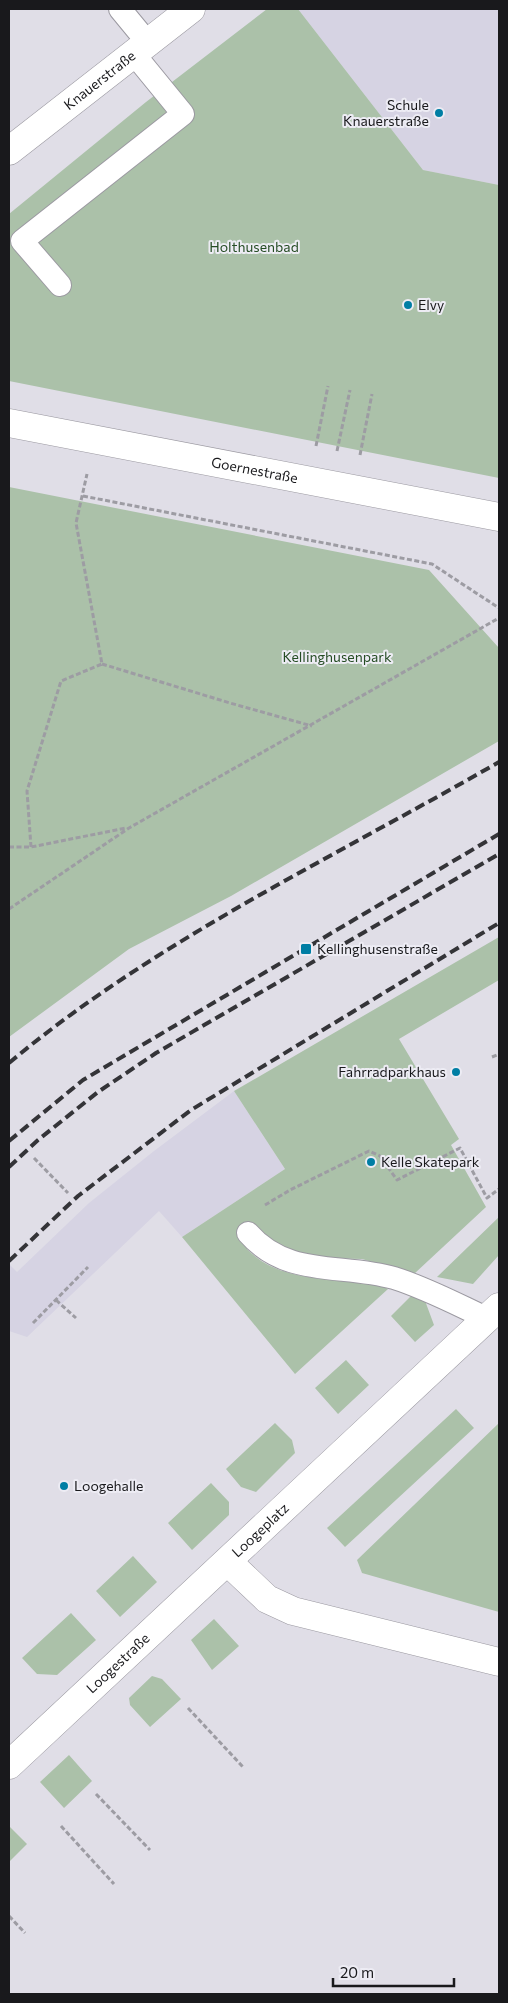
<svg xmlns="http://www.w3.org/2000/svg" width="508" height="2003" font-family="Commissioner,sans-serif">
	<rect width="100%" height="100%" fill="#e0dee7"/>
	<!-- built -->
	<path fill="#d6d3e3" d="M298,9h201v176l-76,-15z
		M234,1091l51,78 -103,68 -23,-26 -132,126 -18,-6v-67l8,8 72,-69 65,-52z"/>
	<!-- green -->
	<path fill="#abc1a9" d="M267,9h31l125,161 76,15v293l-490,-97v-167l137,-112z
		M9,487l420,83 70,78v93l-268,155 -102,53 -120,88z
		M499,937v43l-100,59 60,100 -8,6 35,62 -72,67 -52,-15 -44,-1 -28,-6 -24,-15 -19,12c26,27 64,29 100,32 14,1 27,1 41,8l-93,85 -113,-137 103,-68 -51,-78z
		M499,1217v38l-26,29 -36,-7z
		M412,1295l12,3 10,27 -19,17 -24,-26z
		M346,1360l23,25 -31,29 -23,-26z
		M456,1409l18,19 -129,119 -18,-19z
		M275,1423l17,17 3,13 -39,39 -15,-5 -15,-18z
		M499,1423v189l-137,-39 -5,-13z
		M211,1483l18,19v13l-37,35 -24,-27z
		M133,1556l24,26 -37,35 -24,-26z
		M71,1613l25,27 -39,35 -20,-1 -15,-16z
		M214,1619l25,27 -27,24 -21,-30z
		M152,1676l10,3 19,20 -31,28 -20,-22 -1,-7z
		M69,1755l23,26 -28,27 -24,-26z
		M9,1826l18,18 -18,18z"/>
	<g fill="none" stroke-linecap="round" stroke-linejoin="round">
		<!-- service casing -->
		<g stroke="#9b99a1" stroke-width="24">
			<path id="service" d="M120,9l28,34
				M60,285l-38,-44 161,-127 -49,-60
				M248,1233c39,45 94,30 146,45 32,10 62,26 92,40"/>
		</g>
		<!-- minor casing -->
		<g stroke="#9b99a1" stroke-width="29">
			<g id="minor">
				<path id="s1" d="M9,151l182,-142"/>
				<path id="s2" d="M9,423l490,94"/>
				<path d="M228,1562l39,37 26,12 206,51"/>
			</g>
		</g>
		<!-- tertiary casing -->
		<g stroke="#9b99a1" stroke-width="29">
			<g id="tertiary">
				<path id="s3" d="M9,1765l490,-458"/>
			</g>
		</g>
		<!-- path -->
		<path stroke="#9d9ca3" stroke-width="3" stroke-dasharray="5 2.5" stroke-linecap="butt" d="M316,446l12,-60
			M337,451l13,-61
			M360,455l12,-61
			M83,496l349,68 67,44
			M102,664l128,39 82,23
			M9,847h22l95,-19
			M31,847l-4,-56 34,-110 41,-17 -26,-141 11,-49
			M9,909l120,-81 370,-210
			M492,1057l7,-3
			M34,1158l34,35
			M265,1205l25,-15 79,-39 11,5 17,24 63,-32 27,50 12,-9
			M56,1300l20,18
			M33,1323l55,-56
			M188,1708l55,59
			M96,1794l54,56
			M61,1826l53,58
			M9,1916l16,17"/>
		<!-- service -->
		<use href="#service" stroke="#fff" stroke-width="22"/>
		<!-- minor -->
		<use href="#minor" stroke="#fff" stroke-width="28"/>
		<!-- tertiary -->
		<use href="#tertiary" stroke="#fff" stroke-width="28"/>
		<!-- rail -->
		<path stroke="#343438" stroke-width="4" stroke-dasharray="10 5" stroke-linecap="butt" d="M9,1063c144,-121 327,-207 490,-301
			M9,1141l74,-61 416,-246
			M9,1167l29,-27 60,-48 58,-39 343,-199
			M9,1261l69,-65 113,-86 308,-187"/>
	</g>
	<!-- markers -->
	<g fill="#007ea4" stroke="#edecf4" stroke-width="2">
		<circle cx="439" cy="113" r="5"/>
		<circle cx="408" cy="305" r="5"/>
		<rect x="300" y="943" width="12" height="12" rx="2.5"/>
		<circle cx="456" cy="1072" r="5"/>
		<circle cx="371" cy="1162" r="5"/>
		<circle cx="64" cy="1486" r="5"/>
	</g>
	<g text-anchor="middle" stroke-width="4" stroke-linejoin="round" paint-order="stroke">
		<!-- street labels -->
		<g font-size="14" fill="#19191c" stroke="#edecf4">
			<text dy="5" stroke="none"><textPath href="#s1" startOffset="115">Knauerstraße</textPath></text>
			<text dy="5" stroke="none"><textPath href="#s2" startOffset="250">Goernestraße</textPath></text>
			<text dy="5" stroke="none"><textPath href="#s3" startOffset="344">Loogeplatz</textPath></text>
			<text dy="5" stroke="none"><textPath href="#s3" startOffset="149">Loogestraße</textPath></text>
		</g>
		<!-- poi labels -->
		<g font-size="14" fill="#19191c" stroke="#edecf4" text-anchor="start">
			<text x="429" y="110" text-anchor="end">Schule<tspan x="429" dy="16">Knauerstraße</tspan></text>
			<text x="418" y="310">Elvy</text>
			<text x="317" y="954">Kellinghusenstraße</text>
			<text x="446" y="1077" text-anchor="end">Fahrradparkhaus</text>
			<text x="381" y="1167">Kelle Skatepark</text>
			<text x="74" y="1491">Loogehalle</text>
		</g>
		<!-- park labels -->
		<g font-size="14" fill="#254c24" stroke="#edecf4">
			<text x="254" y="252">Holthusenbad</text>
			<text x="337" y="662">Kellinghusenpark</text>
		</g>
	</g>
	<!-- border -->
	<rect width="508" height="2003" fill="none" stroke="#19191c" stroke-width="20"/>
	<!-- scale -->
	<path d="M333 1978v8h121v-8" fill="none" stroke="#19191c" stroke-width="2.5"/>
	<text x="340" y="1978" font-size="15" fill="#19191c" stroke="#edecf4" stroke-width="4" paint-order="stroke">20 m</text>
</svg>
